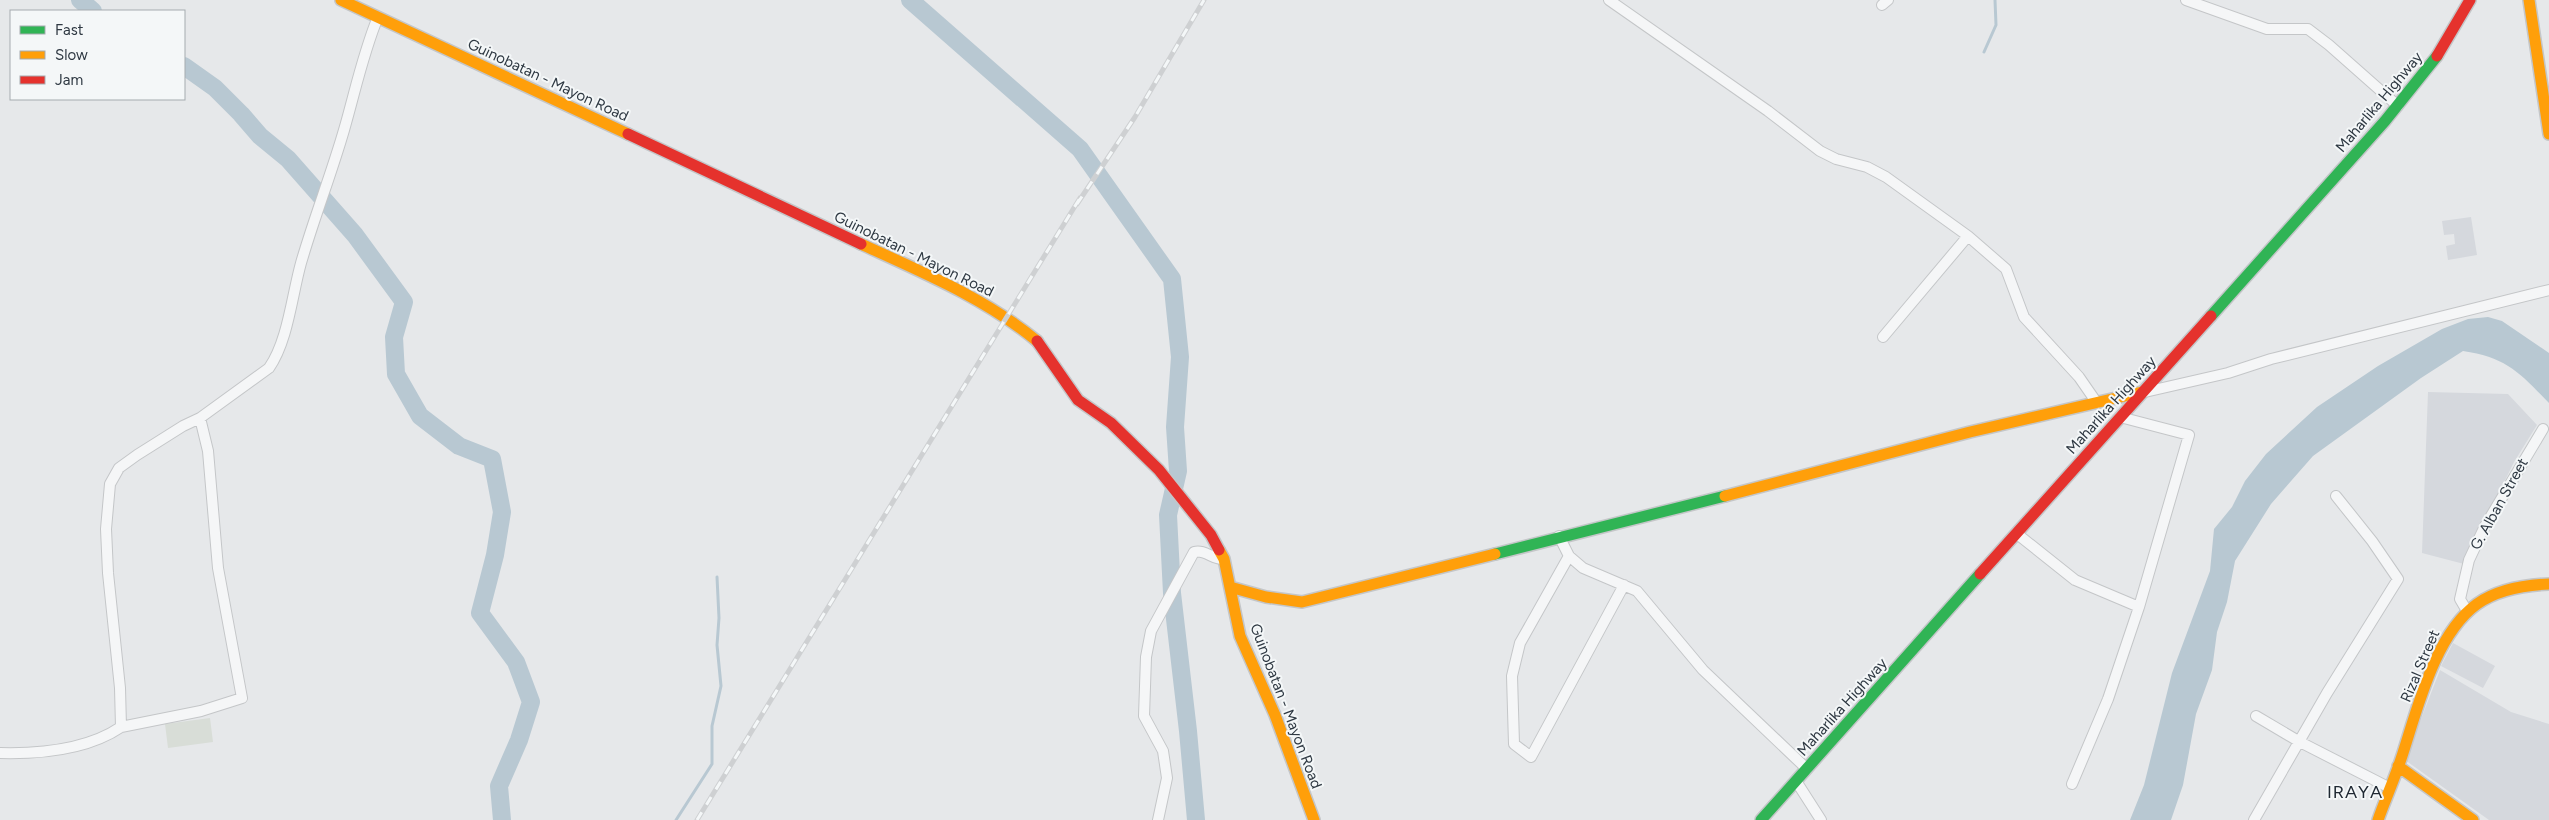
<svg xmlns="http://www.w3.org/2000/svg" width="2549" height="820" font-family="Figtree,sans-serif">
	<rect width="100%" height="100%" fill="#e6e8ea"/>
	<!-- built -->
	<path fill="#d5d8dd" d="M2471,217l6,38 -29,5 -2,-14 9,-2 -1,-10 -10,1 -2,-14z
		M2428,392l80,2 29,31 -23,37 -50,102 -42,-11z
		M2453,643l42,23 -12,22 -42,-22z
		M2440,670l71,42 38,12v96h-60l-84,-60z"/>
	<!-- green -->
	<path fill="#d8ddd7" d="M210,718l3,24 -45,6 -3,-24z"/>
	<!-- water -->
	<path fill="#b8c8d2" d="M2488,317l14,4 47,32v50c-29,-30 -43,-46 -86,-52l-42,27 -108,78 -42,48 -36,57 -8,41 -10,30 -5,38 -16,44 -13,71 -12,35h-41l14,-35 28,-112 38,-102 4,-42 18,-22 13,-26 21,-27 51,-47 61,-41 64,-37 26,-10z"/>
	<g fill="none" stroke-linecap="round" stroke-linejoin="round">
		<!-- stream -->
		<path stroke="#b8c8d2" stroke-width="3" d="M1984,52l12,-27 -1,-25
			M676,820l36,-56v-38l9,-40 -4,-41 2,-27 -2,-41"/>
		<!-- river -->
		<path stroke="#b8c8d2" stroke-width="18" d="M80,0l13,11
			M910,0l170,149 92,130 8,78 -5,70 3,44 -10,44 4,78 16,138 8,89
			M184,66l31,22 26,26 19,22 28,23 67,76 49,67 -10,35 2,37 24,42 39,30 33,13 10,53 -7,43 -15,58 36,49 15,40 -12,38 -20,46 3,34"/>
		<!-- street casing -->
		<g stroke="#c4c6c8" stroke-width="12">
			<path id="street" d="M1609,0l159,111 52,40 16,8 31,8 19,10 82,59 38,33 18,48 55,60 18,26
				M2186,0l81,29h41l21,16 69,61
				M1882,5l6,-5
				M1883,337l85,-101
				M2145,392l83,-19 43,-14 278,-69
				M2016,533l59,47 64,27
				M1559,536l10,20 -49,87 -8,33 2,68 17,13 93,-172
				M1569,556l14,12 54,23 66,79 104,99
				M2467,611l-7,-12 9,-39 16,-34 58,-97
				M2256,716l44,26 90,46
				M121,727l80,-16 41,-13 -24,-130 -10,-117 -8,-33
				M0,753c40,1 87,-3 121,-26l-1,-39 -12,-115 -2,-44 4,-45 9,-16 18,-13 46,-29 17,-8 69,-50c19,-27 23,-73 32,-105 13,-45 30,-88 43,-133 11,-38 19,-77 34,-113
				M1796,781l25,39
				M2072,784l36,-85 31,-92 50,-172 -69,-18
				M1158,820l9,-42 -4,-27 -19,-35 2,-59 5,-26 43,-79c11,-3 19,8 30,7
				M2254,820l73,-127 71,-114 -26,-38 -36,-45"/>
		</g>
		<!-- fast casing -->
		<g stroke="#c4c6c8" stroke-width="14">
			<path id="fast" d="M2211,316l174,-195 52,-65
				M1495,554l230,-58
				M1761,820l219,-246"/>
		</g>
		<!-- slow casing -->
		<g stroke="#c4c6c8" stroke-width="14">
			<path id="slow" d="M341,0l287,134
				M2529,0l20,134
				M861,244c61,28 124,54 176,97
				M1725,496l245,-64 172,-40
				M1219,550l5,9 16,77 35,79 39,105
				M1230,587l36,10 36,5 193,-48
				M2398,766l75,54
				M2378,820c7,-20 16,-40 23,-61 16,-48 33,-124 76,-155 21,-15 47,-19 72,-20"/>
		</g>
		<!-- jam casing -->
		<g stroke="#c4c6c8" stroke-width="14">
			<path id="jam" d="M2437,56l33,-56
				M628,134l233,110
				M1037,341l41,59 33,23 48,47 52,65 8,15
				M1980,574l231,-258"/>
		</g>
		<!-- street -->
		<use href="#street" stroke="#f5f6f7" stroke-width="10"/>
		<!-- fast -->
		<use href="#fast" stroke="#30b455" stroke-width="11"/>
		<!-- slow -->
		<use href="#slow" stroke="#ff9f0a" stroke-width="11"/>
		<!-- jam -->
		<use href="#jam" stroke="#e5322d" stroke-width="11"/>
		<!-- rail casing -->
		<g stroke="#ced0d2" stroke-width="5">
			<path id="rail" d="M1077,204l58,-87 69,-117
				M697,820l383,-622"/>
		</g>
		<!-- rail -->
		<use href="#rail" stroke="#f4f7f8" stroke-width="3" stroke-dasharray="9" stroke-linecap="butt"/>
	</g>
	<g text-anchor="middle" stroke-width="4" stroke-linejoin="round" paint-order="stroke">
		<!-- street labels -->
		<g font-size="15" fill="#2e3842" stroke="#f4f7f8">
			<text transform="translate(548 80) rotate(25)" y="5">Guinobatan - Mayon Road</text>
			<text transform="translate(2379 102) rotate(-50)" y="5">Maharlika Highway</text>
			<text transform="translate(914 254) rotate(26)" y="5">Guinobatan - Mayon Road</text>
			<text transform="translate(2111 405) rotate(-48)" y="5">Maharlika Highway</text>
			<text transform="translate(2499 504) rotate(-61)" y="5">G. Alban Street</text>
			<text transform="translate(2420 666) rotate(-67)" y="5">Rizal Street</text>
			<text transform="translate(1286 706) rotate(69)" y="5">Guinobatan - Mayon Road</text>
			<text transform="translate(1842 707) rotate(-48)" y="5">Maharlika Highway</text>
		</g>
		<!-- quarter labels -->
		<g font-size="18" letter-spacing="1" fill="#202933" stroke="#f4f7f8">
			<text x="2355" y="798">IRAYA</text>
		</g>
	</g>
	<!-- legend -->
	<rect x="10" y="10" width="175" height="90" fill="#f4f7f8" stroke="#a5abaf"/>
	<rect x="20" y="26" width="25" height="8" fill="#30b455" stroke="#a5abaf"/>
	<text x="55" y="35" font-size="15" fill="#2e3842">Fast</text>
	<rect x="20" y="51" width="25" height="8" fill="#ff9f0a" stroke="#a5abaf"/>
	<text x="55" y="60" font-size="15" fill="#2e3842">Slow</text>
	<rect x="20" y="76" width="25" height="8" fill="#e5322d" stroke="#a5abaf"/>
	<text x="55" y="85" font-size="15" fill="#2e3842">Jam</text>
</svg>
